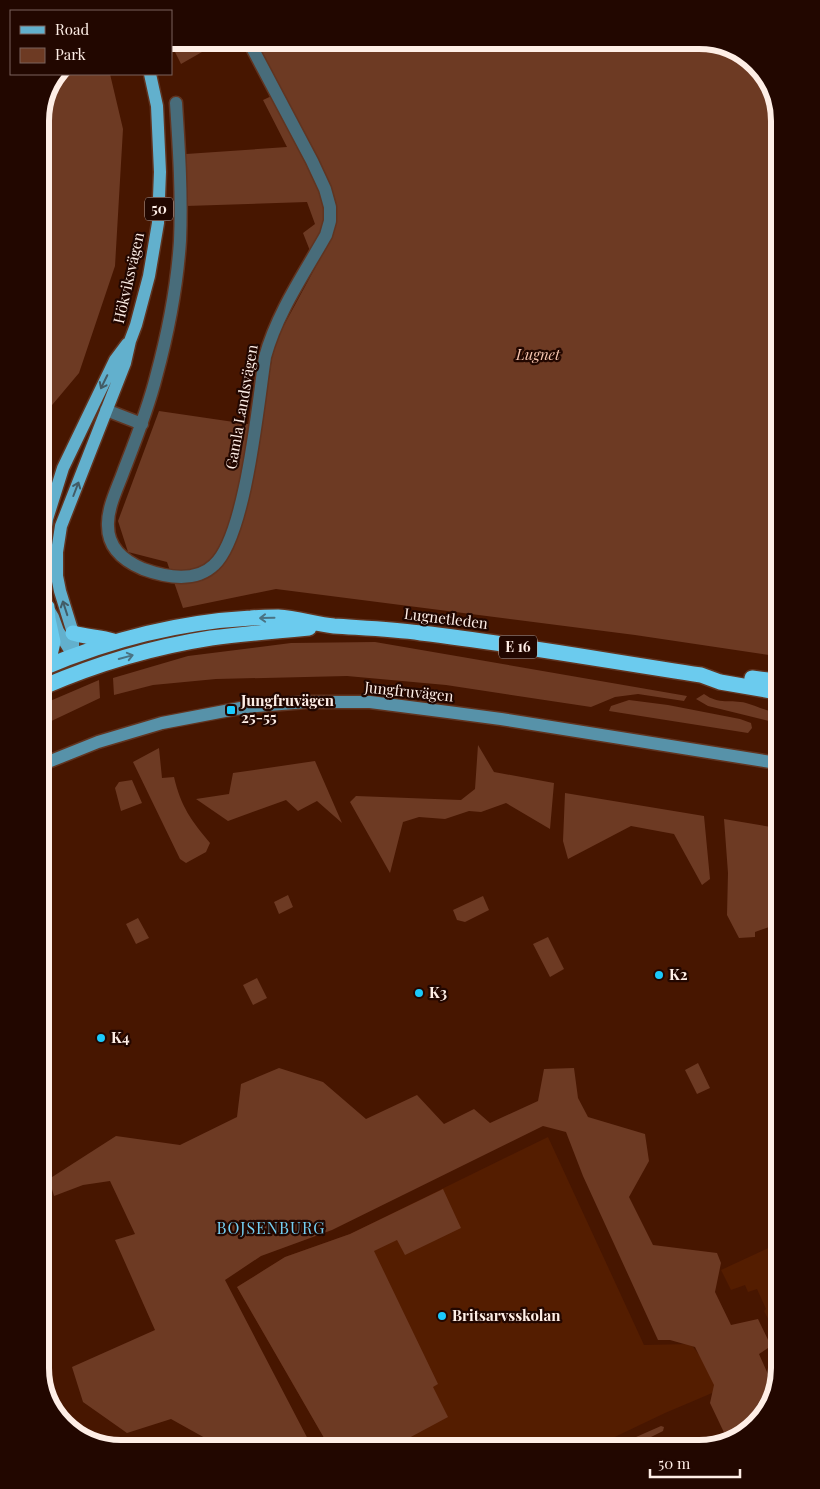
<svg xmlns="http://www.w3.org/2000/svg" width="820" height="1489" font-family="'Playfair Display',serif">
	<rect width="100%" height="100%" fill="#471600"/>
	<!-- built -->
	<path fill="#541d00" d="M548,1137l96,208 47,-1 33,44 -59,25 -65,31 -268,3 -5,-4 -90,-156 48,-30 65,-23z
		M779,1243l1,99 -16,-31 2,-2 -9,-20 -9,3 -3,-7 -14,5 -10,-20z"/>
	<!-- green -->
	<path fill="#6d3a23" d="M171,40h52l-42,24 -10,-20z
		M252,40h453l43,17 26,33 2,566 -141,-21 -359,-46 -93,19 -16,-46 -39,-10 -10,-31 41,-110 103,15 11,-75 10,-24 33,-61 -13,-33 12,-9 -8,-22 -121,4v-52l101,-7 -24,-47 15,-7z
		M59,74h51l13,55 -8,137 -36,107 -37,44 -2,-260 5,-52z
		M375,642l312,54 -3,5 -46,-7 -23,3 -24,10 -145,-22 -99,-9 -131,3 -63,6 -39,10 -1,-17 75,-22 103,-13z
		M99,680l1,18 -57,27v-21z
		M704,694c15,11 27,5 42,9 11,3 20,8 31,10v13l-8,-5 -61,-15 -12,-7z
		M629,700l39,5 72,14 11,4 1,5 -4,5 -139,-22 2,-5z
		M478,745l16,27 60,11 -4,46 -44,-26 -25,9 -12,-1 -24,8 -26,-2 -16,5 -13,51 -40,-71 6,-6 105,4 14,-11z
		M159,748l3,30 12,-1c7,30 17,43 36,66l-4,9 -20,11 -6,-4 -47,-97z
		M315,761l27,62 -25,-22 -19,10 -12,-11 -58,21 -32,-22 33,-5 4,-21z
		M132,780l10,23 -21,8 -6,-23 4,-6z
		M565,793l139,23 6,63 -8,6 -28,-51 -43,-8 -63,33 -5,-18z
		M724,819l53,9 1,96 -23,8v5l-16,1 -12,-23 1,-42z
		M288,895l5,12 -14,7 -5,-12z
		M483,896l6,14 -24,12 -8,-2 -4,-10z
		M138,918l11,20 -13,6 -10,-20z
		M548,937l16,32 -14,8 -17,-33z
		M257,978l10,20 -14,7 -10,-20z
		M698,1063l12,25 -13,6 -12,-24z
		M279,1068l44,14 43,37 51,-24 27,29 30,-15 16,14 48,-22 6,-32 30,-1 4,30 10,19 57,17 4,27 -20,36 24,48 64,8 4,10 -6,29 16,33 27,-6 13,27 -12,8 12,27 -19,33 7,5 -30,24 -19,-40 4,-18 -19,-38 -25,-7h-12l-75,-164 -17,-44 -23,-6 -211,104 -71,26 -36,24 86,165 3,2 -91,1 -52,-29 -44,14 -44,-31 -11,-35 83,-37 -40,-90 20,-6 -25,-53 -27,4 -29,11 -5,-17 67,-43 64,9 57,-28 4,-33z
		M443,1189l18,39 -56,27 -8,-15 -23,11 64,133 -5,3 15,30 -54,29 -62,1 -5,-4 -90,-156 48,-30 65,-23z
		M661,1426l3,1 -1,4 -26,13h-11l1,-3z"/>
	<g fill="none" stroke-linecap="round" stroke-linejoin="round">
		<!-- street casing -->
		<g stroke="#613420" stroke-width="15">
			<path id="street" d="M176,103c3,46 6,92 4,138 -3,46 -12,92 -24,136 -8,32 -20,62 -32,93 -6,17 -17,38 -16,56 0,22 16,35 35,43 22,8 52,14 71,-4 32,-29 44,-163 51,-208 12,-44 39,-83 61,-122l4,-14v-14l-5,-18 -13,-28 -64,-121
				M106,410l36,14"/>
		</g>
		<!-- secondary casing -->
		<g stroke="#613420" stroke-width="15">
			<path id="secondary" d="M43,764l55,-22 64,-19 84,-16 60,-5h64l78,10 53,7 276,44"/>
		</g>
		<!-- primary casing -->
		<g stroke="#613420" stroke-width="15">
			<path id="primary" d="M42,556l5,-37 16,-51 52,-108 12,-16
				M42,580l5,27 6,10 5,14 15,24
				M73,655v-22l-13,-42 -3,-15v-24l4,-26 64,-163 5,-22 6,-16 13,-49 9,-53 2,-51 -3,-66 -7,-32"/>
		</g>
		<!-- highway casing -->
		<g stroke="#613420" stroke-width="18">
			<path id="highway" d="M73,633c13,4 27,4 40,8
				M45,667l5,-12 3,-13 -5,-23 -1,-12
				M43,668c66,-28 136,-46 208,-50 9,-1 18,-1 27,-1 19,1 37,7 56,9 29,2 58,3 87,7 93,11 187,28 280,42l19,7 57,10
				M752,678l25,3
				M43,687c53,-23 110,-40 168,-49 32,-4 65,-7 98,-10"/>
		</g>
		<!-- street -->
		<use href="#street" stroke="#486c7a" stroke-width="12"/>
		<!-- secondary -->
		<use href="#secondary" stroke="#5792a9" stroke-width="12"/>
		<!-- primary -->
		<use href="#primary" stroke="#62b0cd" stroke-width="12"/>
		<!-- highway -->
		<use href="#highway" stroke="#6bcbee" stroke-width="15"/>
	</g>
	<!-- one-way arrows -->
	<defs><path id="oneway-shaft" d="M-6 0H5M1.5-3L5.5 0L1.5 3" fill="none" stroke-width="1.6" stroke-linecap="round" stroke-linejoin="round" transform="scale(1.25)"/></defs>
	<g stroke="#425c66">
		<use href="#oneway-shaft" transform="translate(104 382) rotate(116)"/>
		<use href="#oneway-shaft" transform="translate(76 489) rotate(-69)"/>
		<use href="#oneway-shaft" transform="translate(65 608) rotate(-108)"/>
	</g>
	<g stroke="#4a7383">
		<use href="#oneway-shaft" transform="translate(267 618) rotate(179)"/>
		<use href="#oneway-shaft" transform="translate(126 657) rotate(-15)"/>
	</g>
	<!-- markers -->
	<g fill="#1bcafc" stroke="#220700" stroke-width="2">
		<rect x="226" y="705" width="10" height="10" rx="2.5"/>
		<circle cx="659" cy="975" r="5"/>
		<circle cx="419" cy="993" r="5"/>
		<circle cx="101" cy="1038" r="5"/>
		<circle cx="442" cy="1316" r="5"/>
	</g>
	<g text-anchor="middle" stroke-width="4.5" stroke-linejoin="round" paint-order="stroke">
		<!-- shield labels -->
		<g fill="#220700" stroke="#bca9a1" stroke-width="1">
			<rect x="145" y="197.5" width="28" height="23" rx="4"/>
			<rect x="499" y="635.5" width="38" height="23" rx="4"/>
		</g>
		<g font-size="14" font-weight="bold" fill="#feeee6">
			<text x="159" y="214">50</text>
			<text x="518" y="652">E 16</text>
		</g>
		<!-- street labels -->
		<g font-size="15" fill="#feeee6" stroke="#220700">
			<text transform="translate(129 278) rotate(-77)" y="5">Hökviksvägen</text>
			<text transform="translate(242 407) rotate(-80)" y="5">Gamla Landsvägen</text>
			<text transform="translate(446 619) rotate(7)" y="5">Lugnetleden</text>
			<text transform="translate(409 692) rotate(6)" y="5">Jungfruvägen</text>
		</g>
		<!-- park labels -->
		<g font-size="15" font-style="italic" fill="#f8c6b0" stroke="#220700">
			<text x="538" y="360">Lugnet</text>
		</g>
		<!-- poi labels -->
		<g font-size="15" font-weight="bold" fill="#feeee6" stroke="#220700" text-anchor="start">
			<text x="241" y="706">Jungfruvägen<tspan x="241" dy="17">25-55</tspan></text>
			<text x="669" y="980">K2</text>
			<text x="429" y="998">K3</text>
			<text x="111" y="1043">K4</text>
			<text x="452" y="1321">Britsarvsskolan</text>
		</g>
		<!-- neighbourhood labels -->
		<g font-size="16" letter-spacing="1" fill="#74cff2" stroke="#220700">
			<text x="271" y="1234">BOJSENBURG</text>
		</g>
	</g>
	<!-- crop -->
	<path d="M0 0H820V1489H0ZM121 49H699A72 72 0 0 1 771 121V1368A72 72 0 0 1 699 1440H121A72 72 0 0 1 49 1368V121A72 72 0 0 1 121 49Z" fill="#220700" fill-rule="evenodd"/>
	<path fill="none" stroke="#feeee6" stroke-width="6" d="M121 49H699A72 72 0 0 1 771 121V1368A72 72 0 0 1 699 1440H121A72 72 0 0 1 49 1368V121A72 72 0 0 1 121 49Z"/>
	<!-- legend -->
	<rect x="10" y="10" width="162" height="65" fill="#220700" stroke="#7a635c"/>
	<rect x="20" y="26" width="25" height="8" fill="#62b0cd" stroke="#7a635c"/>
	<text x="55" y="35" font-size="15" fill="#feeee6">Road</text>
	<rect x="20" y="48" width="25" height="15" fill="#6d3a23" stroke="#7a635c"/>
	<text x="55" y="60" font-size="15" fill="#feeee6">Park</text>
	<!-- scale -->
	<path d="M650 1469v8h90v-8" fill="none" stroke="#feeee6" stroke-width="2.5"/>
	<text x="658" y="1469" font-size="15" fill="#feeee6" stroke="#220700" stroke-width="4" paint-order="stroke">50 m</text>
</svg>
